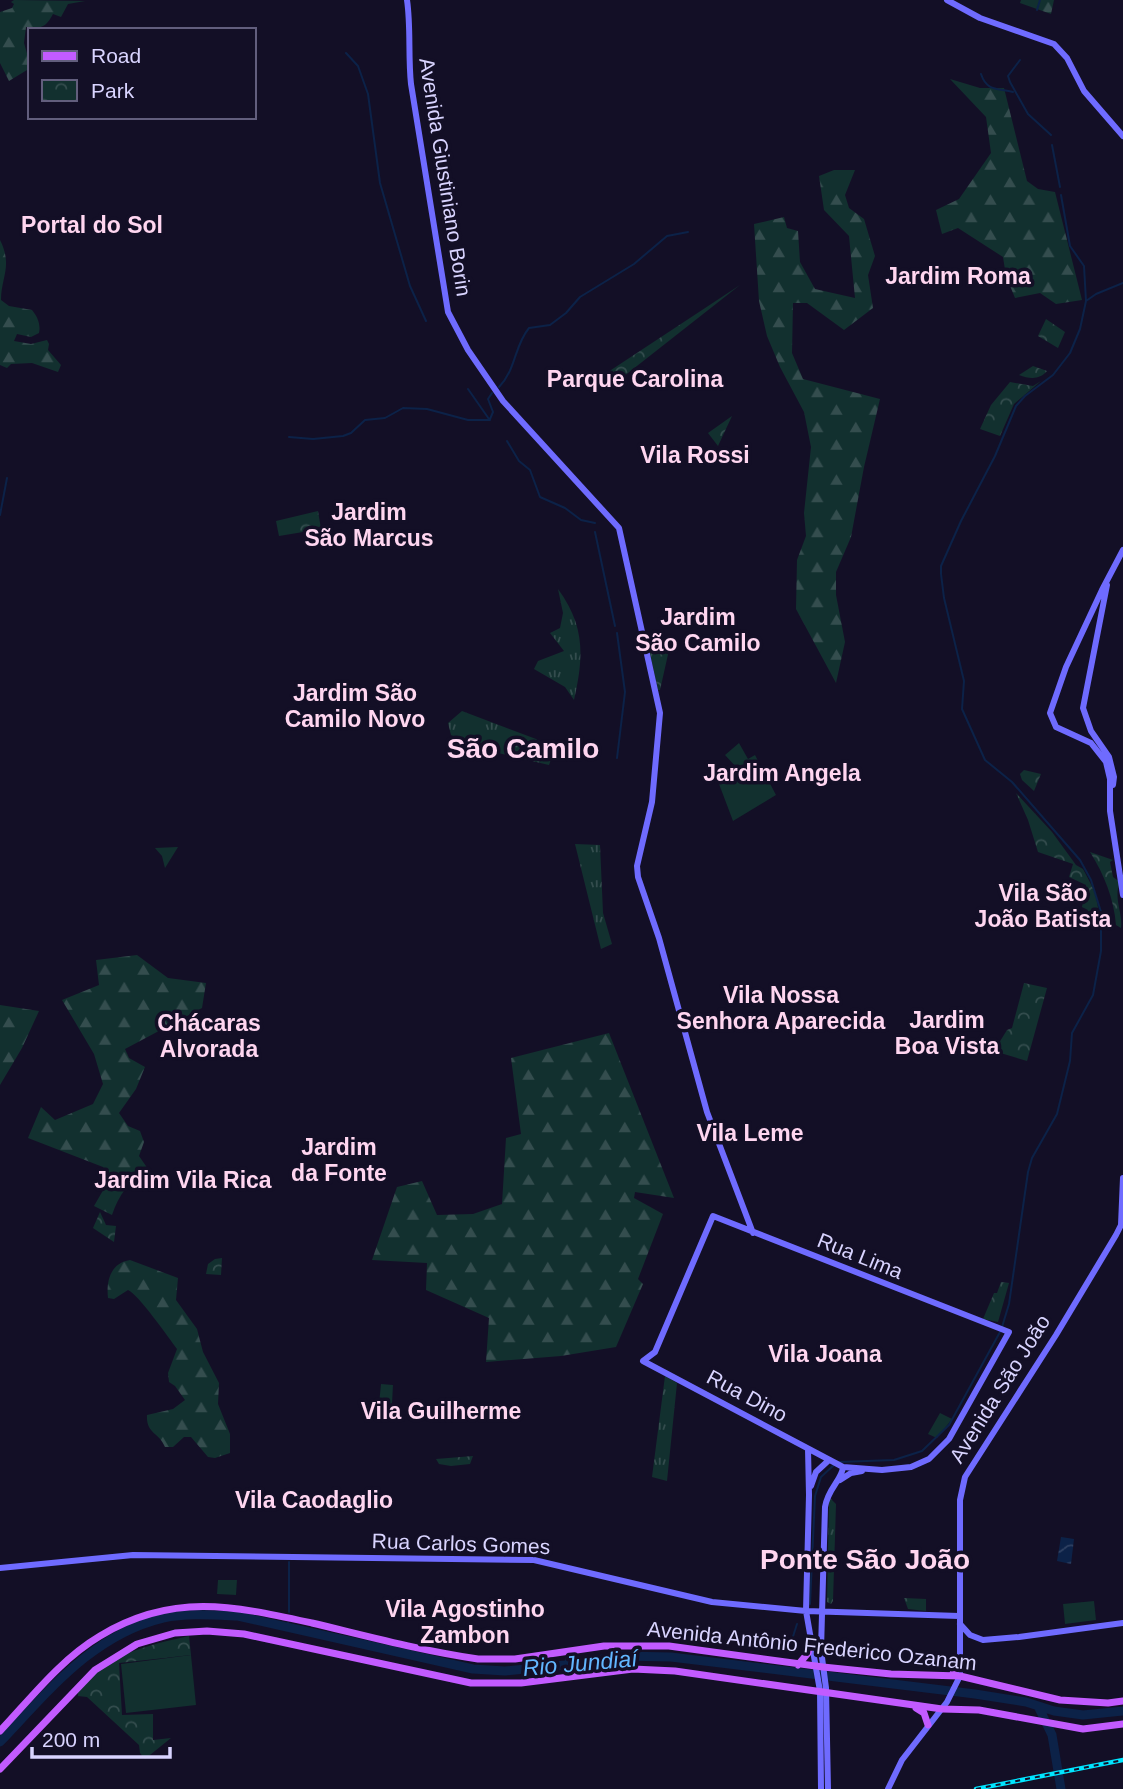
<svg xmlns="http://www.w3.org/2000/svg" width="1123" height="1789" font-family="Helvetica,sans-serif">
	<defs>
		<pattern id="grass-tufts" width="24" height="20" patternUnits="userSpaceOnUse" patternTransform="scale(1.75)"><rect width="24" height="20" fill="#12302f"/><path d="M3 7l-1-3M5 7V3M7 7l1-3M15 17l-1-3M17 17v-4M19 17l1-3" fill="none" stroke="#344d4e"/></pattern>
		<pattern id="forest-firs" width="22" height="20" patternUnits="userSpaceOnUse" patternTransform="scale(1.75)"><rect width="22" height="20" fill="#12302f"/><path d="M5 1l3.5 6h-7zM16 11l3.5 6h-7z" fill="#344d4e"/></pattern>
		<pattern id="park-crowns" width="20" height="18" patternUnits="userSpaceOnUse" patternTransform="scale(1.75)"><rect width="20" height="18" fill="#12302f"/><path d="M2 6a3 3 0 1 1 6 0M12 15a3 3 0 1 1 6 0" fill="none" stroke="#344d4e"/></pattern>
		<pattern id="water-waves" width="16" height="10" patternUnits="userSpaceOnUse" patternTransform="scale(1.75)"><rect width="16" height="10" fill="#0c2248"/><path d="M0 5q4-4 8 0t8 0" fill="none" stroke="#2f4163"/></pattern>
	</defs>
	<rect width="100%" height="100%" fill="#130f26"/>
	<!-- grass -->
	<path fill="url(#grass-tufts)" d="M558,589c27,37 26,67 16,111l-9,-13 -31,-18 4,-8 26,-10 -14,-18 10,-5 3,-15z
		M462,711l74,28 18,12 -5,14 -68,-16 -30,-14 -3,-12z
		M575,844l25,1 3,68 9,31 -11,5z
		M665,1376l12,7 -10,98 -15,-4z
		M831,1499l5,5 -3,97 -2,3 -4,-2 2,-101z"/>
	<!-- forest -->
	<path fill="url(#forest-firs)" d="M14,0l71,1 -17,3 -7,13 -8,-3c-7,13 -11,15 -27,13l-2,16 4,14 -1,13 -18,11 -9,-18v-51l12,-4 2,-4 -3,-2z
		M1021,0h33l-3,14 -31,-11z
		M950,79l30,9h24l23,93 11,8 17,3 27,108 -26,4 -16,-11 -25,5 -9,-22 -3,-19 -45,-29 -16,6 -6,-24 23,-11 32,-46 -5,-36z
		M834,170h21l-10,25 4,13 15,11 11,37 -7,19 5,33 -29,22 -37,-27h-14l-1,50 11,26 77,20 -16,68 -13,70 -15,35v23l9,47 -9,41 -40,-74 1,-49 9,-24 -2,-23 7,-66 -7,-35 -24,-45 -13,-31 -8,-35 -5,-77 30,-7 3,11 11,3 2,31 15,27 40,9 -6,-62 -25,-26 -5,-34z
		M0,240c13,26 1,37 1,60l8,6 23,4c5,6 9,14 7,23l-8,4 -14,-3 -3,7 17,3 16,-4 2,4 -1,6 13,15 -3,7 -26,-9 -21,1 -4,4 -7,-3z
		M137,955l31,23 38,5 -4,25 -77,41 4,9 16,9 -9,22 -17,24 9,13 12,5 4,11 -5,14 9,13c-18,10 -30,27 -36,46l-18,-9 15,-26 -6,-13 -75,-29 13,-31 14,13 38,-16 10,-20 -9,-30 -32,-54 37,-15 -3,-25z
		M0,1005l39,6 -17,37 -22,37z
		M609,1033l65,165 -39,-6 -1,6 29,16 -25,65 5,5 -27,63 -55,9 -75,6 3,-44 -63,-28 1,-27 -55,-3 25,-73 25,-6 15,34 36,-1 29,-10 4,-66 15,-4 -10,-76z
		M130,1260l48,18 -2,22 21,29 6,23 16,31 -1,21 12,30v19l-15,5 -7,-1 -17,-20h-7l-11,10h-8c-6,-15 -19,-13 -18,-32l26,-6 12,-9 -10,-14 -6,-4 -1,-9 9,-24c-8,-11 -39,-55 -49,-59l-14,9 -6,-1c-2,-18 3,-35 22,-38z"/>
	<!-- park -->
	<path fill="url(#park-crowns)" d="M740,285l-126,99 -9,-10z
		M1046,319l19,13 -7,16 -20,-12z
		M1033,366l14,5c-8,9 -17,8 -28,4z
		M1041,381l-27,23 -14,32 -20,-7 11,-24 19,-23 23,4z
		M732,416l-14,30 -10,-13z
		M318,511l3,18 -42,7 -3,-15z
		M650,646l10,5 9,-1 -9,40h-2l-8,-36z
		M1024,770l17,4 -7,17 -12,-11 -2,-6z
		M1016,793l36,39 24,33 7,4 12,23 7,36 -20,-1 6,-17 -6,-3 4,-22 -17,-8 4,-13 -35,-12 -10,-32z
		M178,847l-13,21 -3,-12 -7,-8z
		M1090,852l23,8 -3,2 3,15 7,5c-7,16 3,31 1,46l-5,-3c-2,-26 -12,-51 -26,-73z
		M1024,983l23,5 -20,73 -33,-10 13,-21 5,-2z
		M100,1212l6,13 10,1 -2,16 -21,-14z
		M222,1258l-1,17 -15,-1 2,-10 7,-5z
		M1001,1282l8,1 -11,39 -15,-3 11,-26h3z
		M940,1413l12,6 -15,19 -9,-4z
		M473,1456l-3,8 -19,2 -12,-2 -3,-5z
		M904,1598l22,1v12l-18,-2z
		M189,1636l2,19 -72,8 3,52 31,-1v26l18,-2 -26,21 -5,-6 -1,-8 -52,-48 -9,-1v-4c24,-37 71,-47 111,-56z"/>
	<!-- pitch -->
	<path fill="#12302f" d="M739,743l9,16 7,-4 21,40 -43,26 -14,-37 17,-17 -11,-12z
		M381,1384l12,1 -1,19h-13z
		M218,1580h19l-1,15 -19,-1z
		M1094,1601l2,19 -31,4 -2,-20z
		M191,1655l5,50 -70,8 -5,-49z"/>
	<!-- water -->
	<path fill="url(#water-waves)" d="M1061,1537l13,2 -3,25 -14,-3z"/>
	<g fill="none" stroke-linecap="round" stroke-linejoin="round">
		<!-- stream -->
		<path stroke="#0c2248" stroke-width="2" d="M1037,10l3,-10
			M346,53l12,13 10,28 12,89 30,103 16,35
			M1020,60l-12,16 2,6 18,32 23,21
			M981,74c6,18 17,14 32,18
			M1052,145l8,42
			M1061,195l9,51 14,20 2,35
			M499,387c17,-17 15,-41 30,-59l21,-3 16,-12 14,-16 54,-33 33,-28 21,-4
			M468,389l21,30
			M490,419l3,-7 -5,-13 4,-6
			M289,437l24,2 30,-3 8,-3 14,-13 20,-2 18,-10 24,1 41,11h22
			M507,441l12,20 11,9 10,27 25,11 16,12 14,3
			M0,515l7,-37
			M595,532l20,94
			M617,633l8,59 -8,66
			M1002,1327l7,-23 19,-132 4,-14 25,-44 13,-53 2,-28 21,-38 8,-44v-39l-10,-32 -11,-20 -68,-78 -27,-22 -23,-51 2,-28 -20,-83 -3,-24v-8l20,-45 34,-65 21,-50 9,-10 28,-21 17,-22 10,-24 6,-28 10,-7 27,-11
			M839,1462l55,-2 28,-9 27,-26 51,-93
			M810,1604l5,-108 6,-19 13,-12
			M289,1612v-50
			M288,1628v-5
			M788,1652l9,-28
			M565,1665l2,-9"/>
		<!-- river -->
		<path stroke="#0c2248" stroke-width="9" d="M1039,1708l13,27 9,54
			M0,1742c48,-50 92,-107 163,-124 24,-5 51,-3 75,-2l235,53 32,2 60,-6 57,-9 49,1 304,37 51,8 28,9 29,4 40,-4"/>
		<!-- secondary -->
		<path stroke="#6f6bff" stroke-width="6" d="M407,0c4,27 1,56 4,84l37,228 20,38 35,51 116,127 41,185 -8,89 -15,64 1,11 21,61 48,174 46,121
			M947,0l33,18 74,26 13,14 17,33 39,45
			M1123,550l-21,40 -36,77 -16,46 6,14 35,16 15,19 4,17v32l13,84
			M1107,585l-24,123 8,23 18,26 5,20 -1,8
			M713,1216l296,116 -60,107 -20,20 -18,8 -29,3 -39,-3 -200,-106 12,-9z
			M808,1449l1,46 -3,116 14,80 1,98
			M840,1480l11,-7 11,-2
			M811,1486l5,-14 13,-12
			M0,1568l133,-13 401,5 178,42 94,9 153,5
			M960,1624l10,11 13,5 36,-3 104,-14
			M828,1789l-2,-101 -5,-38 4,-143c3,-19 17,-27 18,-40
			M888,1789l14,-29 45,-58 13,-26v-176l5,-23 91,-142 60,-100 5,-10 2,-47"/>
		<!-- primary -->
		<path stroke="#c25bff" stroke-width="7" d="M798,1665l10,-12 3,-10
			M952,1675l9,-15
			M916,1708l8,5 4,12
			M0,1731c31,-33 61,-72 100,-95 73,-44 134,-30 212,-13 55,13 110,28 166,36h37l89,-13h65l154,21 68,7 69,2 100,24 48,3 15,-2
			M0,1769l95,-99 42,-26 38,-11 32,-2 37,3 227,49h50l112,-14 42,2 267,38 37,1 104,19 40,-5"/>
		<!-- rail casing -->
		<g stroke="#00e5ff" stroke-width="4.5">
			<path id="rail" d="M976,1789l147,-29"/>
		</g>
		<!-- rail -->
		<use href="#rail" stroke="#130f26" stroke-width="2" stroke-dasharray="5" stroke-linecap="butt"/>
	</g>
	<g text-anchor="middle" stroke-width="7" stroke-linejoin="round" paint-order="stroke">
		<!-- street labels -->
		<g font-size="21" fill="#d9d4ff" stroke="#130f26">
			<text transform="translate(445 177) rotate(81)" y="7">Avenida Giustiniano Borin</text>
			<text transform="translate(860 1256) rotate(22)" y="7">Rua Lima</text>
			<text transform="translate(1000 1389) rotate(-58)" y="7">Avenida São João</text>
			<text transform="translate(747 1396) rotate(28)" y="7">Rua Dino</text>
			<text transform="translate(461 1544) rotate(2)" y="7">Rua Carlos Gomes</text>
			<text transform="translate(812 1646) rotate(6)" y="7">Avenida Antônio Frederico Ozanam</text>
		</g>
		<!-- neighbourhood labels -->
		<g font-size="23" font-weight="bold" fill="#ffd6f0" stroke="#130f26">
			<text x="92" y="233">Portal do Sol</text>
			<text x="958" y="284">Jardim Roma</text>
			<text x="635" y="387">Parque Carolina</text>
			<text x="695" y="463">Vila Rossi</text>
			<text x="369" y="520">Jardim<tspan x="369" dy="26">São Marcus</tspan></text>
			<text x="698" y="625">Jardim<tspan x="698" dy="26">São Camilo</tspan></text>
			<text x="355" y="701">Jardim São<tspan x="355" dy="26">Camilo Novo</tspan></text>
			<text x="782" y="781">Jardim Angela</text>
			<text x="1043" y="901">Vila São<tspan x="1043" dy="26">João Batista</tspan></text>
			<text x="781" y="1003">Vila Nossa<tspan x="781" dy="26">Senhora Aparecida</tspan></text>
			<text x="947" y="1028">Jardim<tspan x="947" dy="26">Boa Vista</tspan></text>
			<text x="209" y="1031">Chácaras<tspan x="209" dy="26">Alvorada</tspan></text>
			<text x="750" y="1141">Vila Leme</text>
			<text x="339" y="1155">Jardim<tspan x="339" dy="26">da Fonte</tspan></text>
			<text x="183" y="1188">Jardim Vila Rica</text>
			<text x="825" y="1362">Vila Joana</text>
			<text x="441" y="1419">Vila Guilherme</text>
			<text x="314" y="1508">Vila Caodaglio</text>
			<text x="465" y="1617">Vila Agostinho<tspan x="465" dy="26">Zambon</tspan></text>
		</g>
		<!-- water labels -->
		<g font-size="23" font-style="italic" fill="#62b6ff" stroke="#130f26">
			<text transform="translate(580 1663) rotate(-5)" y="8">Rio Jundiaí</text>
		</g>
		<!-- district labels -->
		<g font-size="28" font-weight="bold" fill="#ffd6f0" stroke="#130f26">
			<text x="523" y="758">São Camilo</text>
			<text x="865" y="1569">Ponte São João</text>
		</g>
	</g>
	<!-- legend -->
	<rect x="28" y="28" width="228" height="91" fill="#130f26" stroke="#625e7d" stroke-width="2"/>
	<rect x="42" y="51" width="35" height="10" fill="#c25bff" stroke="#625e7d" stroke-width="2"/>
	<text x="91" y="63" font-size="21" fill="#d9d4ff">Road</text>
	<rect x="42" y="80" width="35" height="21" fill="url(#park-crowns)" stroke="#625e7d" stroke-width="2"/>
	<text x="91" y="98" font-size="21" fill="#d9d4ff">Park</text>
	<!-- scale -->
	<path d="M32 1747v10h138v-10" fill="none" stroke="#d9d4ff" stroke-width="3.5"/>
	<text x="42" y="1747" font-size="21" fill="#d9d4ff" stroke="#130f26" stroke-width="5" paint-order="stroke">200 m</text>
</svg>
